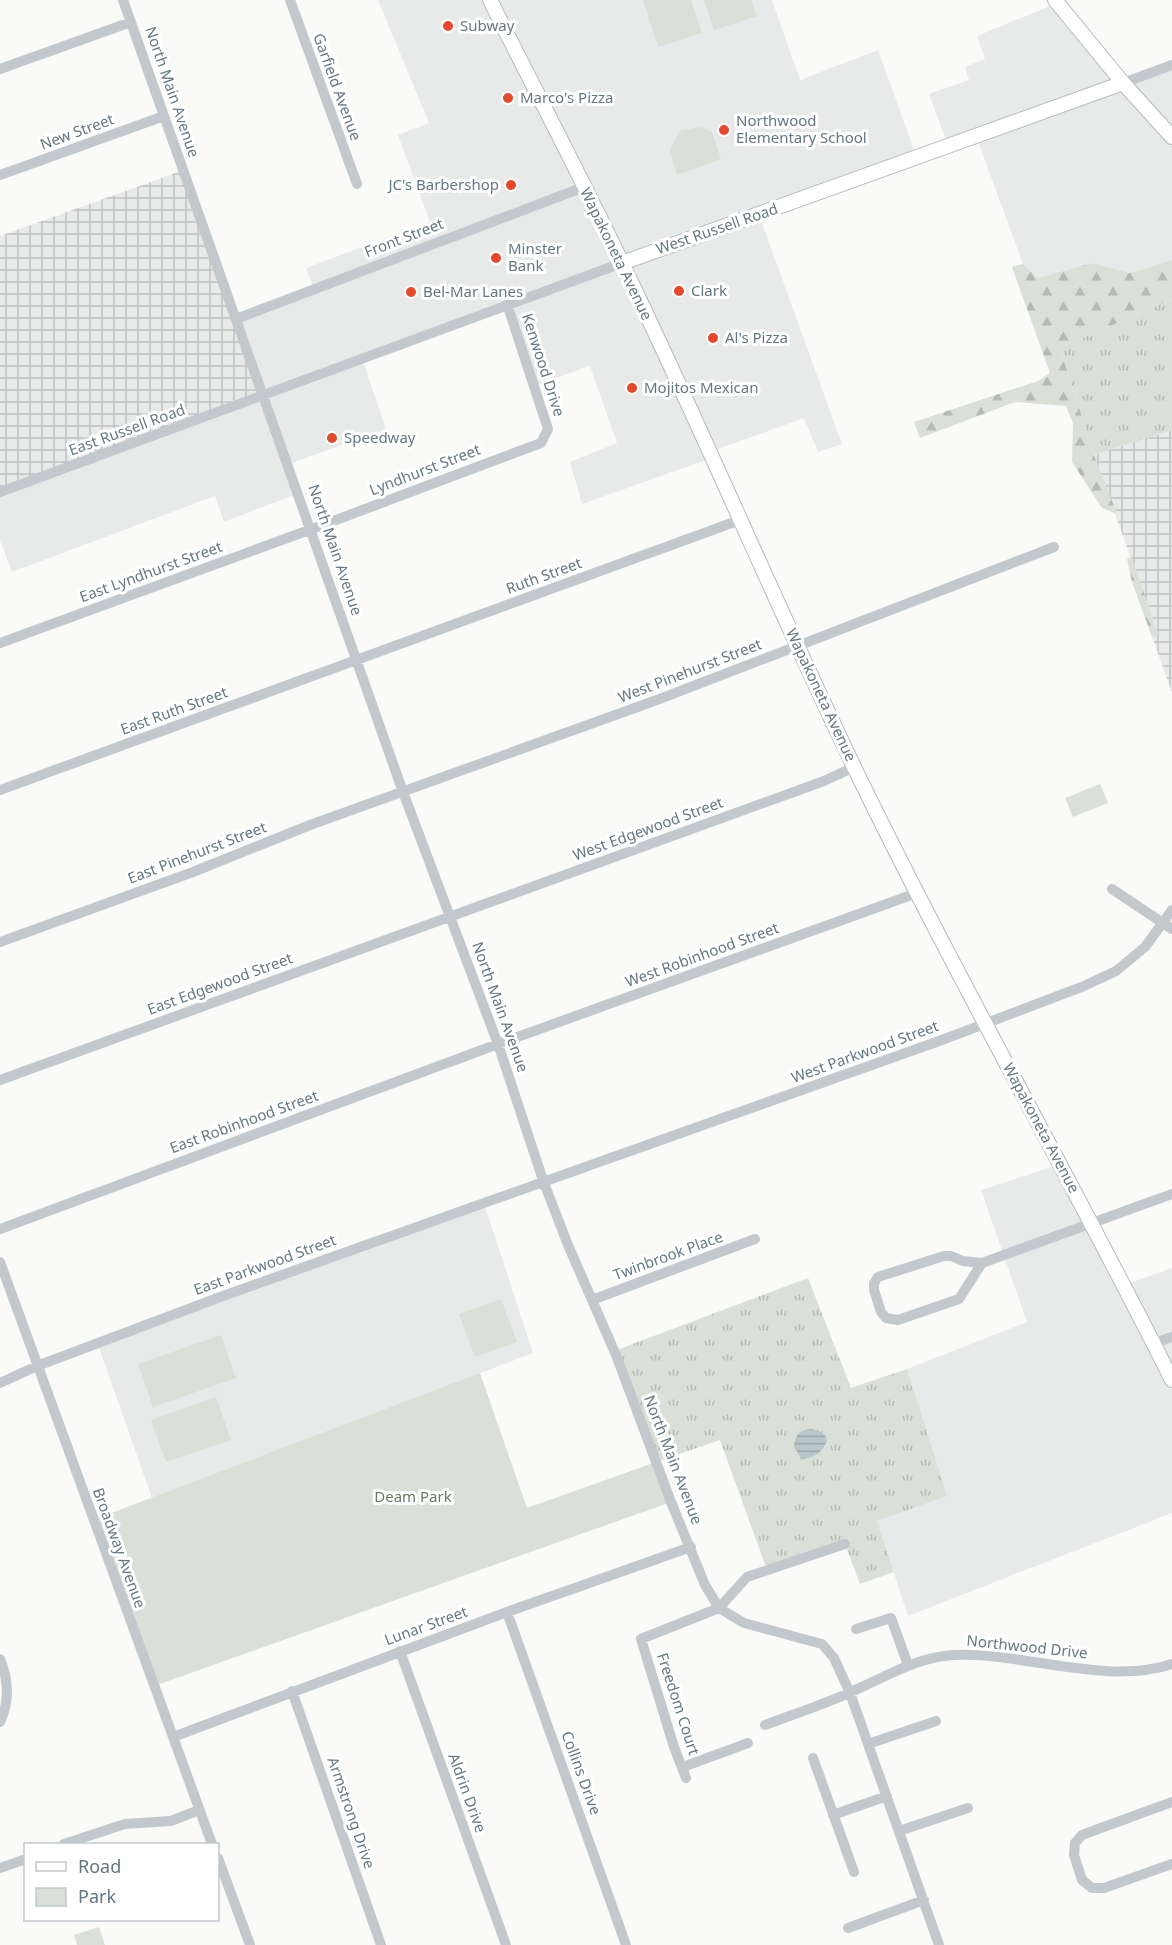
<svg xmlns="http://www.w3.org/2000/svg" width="1172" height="1945" font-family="'Noto Sans',sans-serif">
	<defs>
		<pattern id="industrial-grid" width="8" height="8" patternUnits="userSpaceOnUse" patternTransform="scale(1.5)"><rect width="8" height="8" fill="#e8eae9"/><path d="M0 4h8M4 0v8" fill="none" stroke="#c0c2c2"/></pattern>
		<pattern id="grass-tufts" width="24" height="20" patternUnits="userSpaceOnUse" patternTransform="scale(1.5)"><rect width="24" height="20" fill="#dadfd7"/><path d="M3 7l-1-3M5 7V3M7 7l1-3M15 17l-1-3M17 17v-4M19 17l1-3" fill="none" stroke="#b4bab4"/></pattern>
		<pattern id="forest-firs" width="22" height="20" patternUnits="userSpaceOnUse" patternTransform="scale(1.5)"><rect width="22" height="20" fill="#dadfd7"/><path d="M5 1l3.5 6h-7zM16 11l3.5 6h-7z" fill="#b4bab4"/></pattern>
		<pattern id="water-rules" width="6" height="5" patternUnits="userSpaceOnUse" patternTransform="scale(1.5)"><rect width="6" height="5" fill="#b9c7ca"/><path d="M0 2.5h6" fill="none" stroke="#9aa6a9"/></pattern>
	</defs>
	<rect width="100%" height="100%" fill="#fafaf8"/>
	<!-- built -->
	<path fill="#e8eae9" d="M378,0h394l28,80 78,-30 39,108 -158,57 83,229 -24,8 -14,-34 -94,34 2,6 -130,46 -12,-42 47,-19 -27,-77 -56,20 -27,-82 -145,54 24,71 -97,35 10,29 -75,29 -9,-26 -203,76 -12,-32v-48l236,-173 78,-30 -8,-21 124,-46 -32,-87 31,-12z
		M1057,3l66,80 49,-18v195l-42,13 -40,-10 -52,15 -15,-14 -47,-128 -28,10 -19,-52 40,-14 -4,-13 20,-8 -8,-23z
		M1061,1164l63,121 48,-17v245l-264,103 -31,-95 69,-25 -39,-127 120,-47 -46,-132z
		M484,1203l49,150 -381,145 -55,-156z"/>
	<!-- industrial -->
	<path fill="url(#industrial-grid)" d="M184,170l79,226 -263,96v-256z
		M1172,430v262l-20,-55 6,-3 -64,-179z"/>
	<!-- grass -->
	<path fill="url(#grass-tufts)" d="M1172,299v131l-78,25 -34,-107z
		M808,1278l43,110 56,-19 40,127 -70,25 17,51 -34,12 -15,-40 -78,26 -47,-130 -64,22 -42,-111z"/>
	<!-- forest -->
	<path fill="url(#forest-firs)" d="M1172,260v39l-112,49 34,107 23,59 -15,-6 -30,-46 1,-39 -7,-17 -51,-4 -95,36 -6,-16 124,-41 12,-8 -38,-106 11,-3 15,14 53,-15 39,10z
		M1132,557l26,78 -6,2 -20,-55 -5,-23z"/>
	<!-- green -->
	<path fill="#dadfd7" d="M643,0h48l11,33 -44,14z
		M704,0h47l6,16 -43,14z
		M701,127l11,5 9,27 -44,16 -7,-25 10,-19z
		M1100,784l8,19 -35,14 -8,-19z
		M501,1299l16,43 -42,15 -16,-43z
		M221,1335l15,43 -83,29 -15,-43z
		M480,1373l47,135 129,-46 15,40 -517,184 -61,-166z
		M216,1397l15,43 -65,22 -15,-42z
		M99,1927l6,18h-28l-3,-10z"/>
	<!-- water -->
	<path fill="url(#water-rules)" d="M811,1429c9,2 14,3 16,12 -6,13 -13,17 -26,18l-7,-14c2,-11 6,-15 17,-16z"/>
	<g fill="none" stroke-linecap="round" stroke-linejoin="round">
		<!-- major casing -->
		<g stroke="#b4bbbe" stroke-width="16">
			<path id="major" d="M490,0c44,88 90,175 132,263 81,167 152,338 233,506 100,206 214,406 317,611
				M1055,0l68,83 49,54
				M622,263l501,-180"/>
		</g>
		<!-- minor -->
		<path stroke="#c3c8cc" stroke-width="10" d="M123,0l280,792 95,252 46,139 24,62 48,110 55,147 34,83 14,23 25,15 78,21 12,14 16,35 89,252
			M290,0l67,184
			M0,69l131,-47
			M1123,83l49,-18
			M0,175l164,-59
			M236,319l348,-132
			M0,492l622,-229
			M0,643l312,-114 229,-86 7,-14 -41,-125
			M0,790l740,-270
			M1112,889l60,40
			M0,942l193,-70 117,-47 347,-125 397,-153
			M0,1080l824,-299 30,-14
			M0,1229l498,-185 419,-151
			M0,1262l212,582
			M982,1263l-23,36 -61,21 -12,-2 -5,-6 -7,-22v-7l4,-6 66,-21h7l12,5 19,2 190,-69
			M592,1300l163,-61
			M1154,1343l18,-6
			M0,1383l37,-17 186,-70 719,-256 142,-54 32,-15 29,-24 27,-37
			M507,1612l119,333
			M856,1629l35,-11 17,47
			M400,1651l106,294
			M0,1659c9,22 10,42 0,63
			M292,1691l89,254
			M765,1725c29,-11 58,-20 86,-33 33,-14 65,-35 103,-37 69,-3 153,31 218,9
			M173,1737l334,-125 184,-65
			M868,1744l68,-23
			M813,1758l41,114
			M683,1767l65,-24
			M686,1778l-12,-31 -33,-108 78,-31 28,-31 98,-33
			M1172,1802l-90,33 -7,8 -1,12 8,25 10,8h12l68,-24
			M833,1815l54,-19
			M899,1831l69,-23
			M64,1844l61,-20 46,-3 28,-11
			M218,1858l32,87
			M0,1868l26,-9
			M848,1928l76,-28"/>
		<!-- major -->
		<use href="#major" stroke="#fff" stroke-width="14"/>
	</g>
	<!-- markers -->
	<g fill="#e6482b" stroke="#fff" stroke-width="2">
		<circle cx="448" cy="26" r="6"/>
		<circle cx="508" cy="98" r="6"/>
		<circle cx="724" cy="130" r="6"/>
		<circle cx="511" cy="185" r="6"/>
		<circle cx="496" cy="258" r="6"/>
		<circle cx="679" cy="291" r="6"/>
		<circle cx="411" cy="292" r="6"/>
		<circle cx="713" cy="338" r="6"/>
		<circle cx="632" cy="388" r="6"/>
		<circle cx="332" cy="438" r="6"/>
	</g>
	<g text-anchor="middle" stroke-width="6" stroke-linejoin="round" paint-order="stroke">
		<!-- poi labels -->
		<g font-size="15" fill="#647883" stroke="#fff" text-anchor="start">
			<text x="460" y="31">Subway</text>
			<text x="520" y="103">Marco's Pizza</text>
			<text x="736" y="126">Northwood<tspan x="736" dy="17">Elementary School</tspan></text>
			<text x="499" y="190" text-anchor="end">JC's Barbershop</text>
			<text x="508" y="254">Minster<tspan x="508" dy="17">Bank</tspan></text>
			<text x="691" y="296">Clark</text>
			<text x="423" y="297">Bel-Mar Lanes</text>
			<text x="725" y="343">Al's Pizza</text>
			<text x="644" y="393">Mojitos Mexican</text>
			<text x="344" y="443">Speedway</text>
		</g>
		<!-- street labels -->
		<g font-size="15" fill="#647883" stroke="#fff">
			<text transform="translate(337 87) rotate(70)" y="5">Garfield Avenue</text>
			<text transform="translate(172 92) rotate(71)" y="5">North Main Avenue</text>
			<text transform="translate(77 132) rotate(-20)" y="5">New Street</text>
			<text transform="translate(717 229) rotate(-19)" y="5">West Russell Road</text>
			<text transform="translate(404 238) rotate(-21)" y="5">Front Street</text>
			<text transform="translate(616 254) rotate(64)" y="5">Wapakoneta Avenue</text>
			<text transform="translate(543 365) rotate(72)" y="5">Kenwood Drive</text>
			<text transform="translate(127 430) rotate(-20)" y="5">East Russell Road</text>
			<text transform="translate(425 470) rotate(-21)" y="5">Lyndhurst Street</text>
			<text transform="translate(335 550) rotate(71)" y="5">North Main Avenue</text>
			<text transform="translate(151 572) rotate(-20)" y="5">East Lyndhurst Street</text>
			<text transform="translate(544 576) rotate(-20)" y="5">Ruth Street</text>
			<text transform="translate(690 671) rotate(-21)" y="5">West Pinehurst Street</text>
			<text transform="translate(821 695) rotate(65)" y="5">Wapakoneta Avenue</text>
			<text transform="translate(174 711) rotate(-20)" y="5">East Ruth Street</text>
			<text transform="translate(648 829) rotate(-20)" y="5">West Edgewood Street</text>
			<text transform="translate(197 853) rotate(-21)" y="5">East Pinehurst Street</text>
			<text transform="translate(702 955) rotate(-20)" y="5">West Robinhood Street</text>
			<text transform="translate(220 984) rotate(-20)" y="5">East Edgewood Street</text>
			<text transform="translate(500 1007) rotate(70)" y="5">North Main Avenue</text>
			<text transform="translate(865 1052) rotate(-20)" y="5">West Parkwood Street</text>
			<text transform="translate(244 1122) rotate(-20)" y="5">East Robinhood Street</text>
			<text transform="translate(1041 1128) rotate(62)" y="5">Wapakoneta Avenue</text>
			<text transform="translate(668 1256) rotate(-20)" y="5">Twinbrook Place</text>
			<text transform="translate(265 1265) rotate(-20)" y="5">East Parkwood Street</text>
			<text transform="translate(673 1460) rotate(69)" y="5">North Main Avenue</text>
			<text transform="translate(119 1548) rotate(70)" y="5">Broadway Avenue</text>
			<text transform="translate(426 1626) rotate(-20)" y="5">Lunar Street</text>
			<text transform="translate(1027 1647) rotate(6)" y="5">Northwood Drive</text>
			<text transform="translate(678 1704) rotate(72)" y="5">Freedom Court</text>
			<text transform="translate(581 1773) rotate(70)" y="5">Collins Drive</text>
			<text transform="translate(467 1793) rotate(70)" y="5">Aldrin Drive</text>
			<text transform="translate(351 1813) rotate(71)" y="5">Armstrong Drive</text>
		</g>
		<!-- park labels -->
		<g font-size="15" fill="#697a63" stroke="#fff">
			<text x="413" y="1502">Deam Park</text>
		</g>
	</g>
	<!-- legend -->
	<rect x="24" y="1843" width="195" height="78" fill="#ffffff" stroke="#c1c9cd" stroke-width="1.5"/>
	<rect x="36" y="1862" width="30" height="9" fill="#ffffff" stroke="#c1c9cd" stroke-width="1.5"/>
	<text x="78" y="1873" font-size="18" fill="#647883">Road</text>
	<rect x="36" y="1888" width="30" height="18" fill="#dadfd7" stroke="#c1c9cd" stroke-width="1.5"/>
	<text x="78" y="1903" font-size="18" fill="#647883">Park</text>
</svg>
